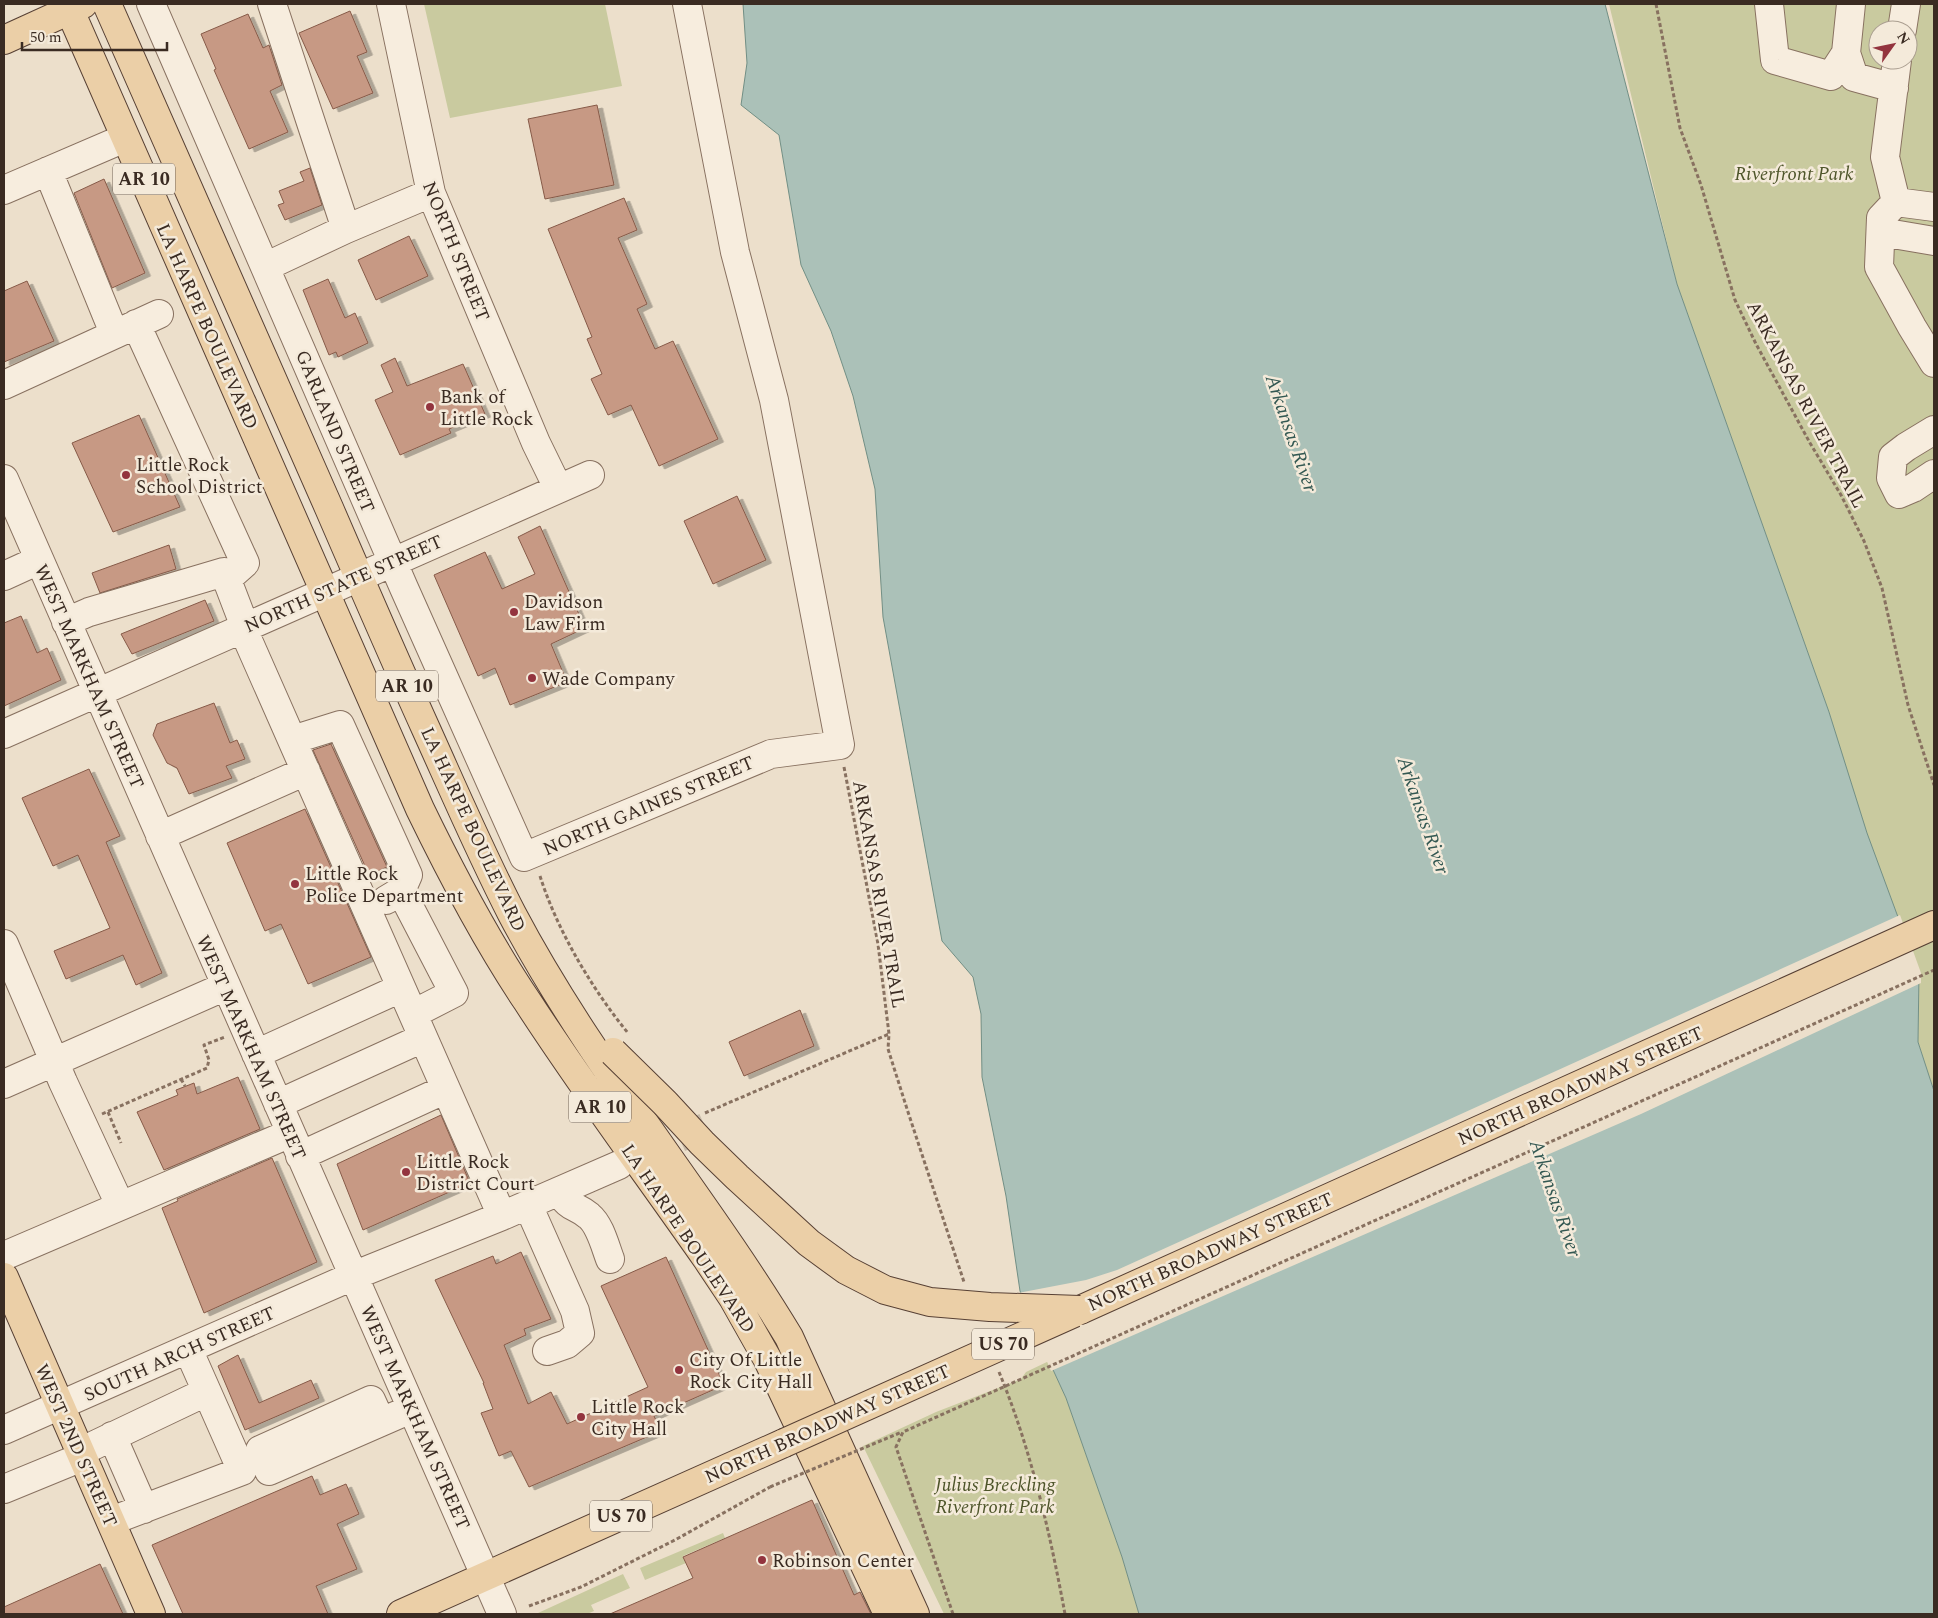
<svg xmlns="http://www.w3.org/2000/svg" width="1938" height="1618" font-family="Spectral,serif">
	<defs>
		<filter id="shadow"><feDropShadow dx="5.5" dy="3" stdDeviation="0" flood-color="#0004"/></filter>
	</defs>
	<rect width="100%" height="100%" fill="#ecdfcb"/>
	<!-- green -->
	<path fill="#c9ca9f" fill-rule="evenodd" d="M424,4h181l17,82 -172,32z
		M1609,4h325v1087l-16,-49 1,-68 -63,-169 -27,-93 -152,-428zM1878,30h30v30h-30z
		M1049,1361l17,37 56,159 17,57h-195l-81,-168 73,-34 85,-33 5,-7z
		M723,1533l2,5 -42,18 3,7 -41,17 -5,-12z
		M623,1574l7,14 -39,17 3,6 -7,3h-49v-1z"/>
	<!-- water -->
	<path fill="#abc1b8" stroke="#728f85" d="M743,4h862l72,280 152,428 38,121 52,141 -1,68 16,49v523h-795l-17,-57 -56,-159 -17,-37 -29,-70 -14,-95 -24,-119 -1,-63 -8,-37 -31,-36 -59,-324 -8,-128 -22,-93 -22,-65 -30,-66 -22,-130 -38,-30 6,-42z"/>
	<!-- pier -->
	<path fill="#ecdfcb" d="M1900,915l21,58v10l-280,131 -590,257 -33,-78 68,-13 31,-10z"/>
	<!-- building -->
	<path fill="#c79984" stroke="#865a48" filter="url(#shadow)" d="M350,11l17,41 -10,4 16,37 -40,16 -34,-76z
		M248,14l15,34 6,-3 13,40 -12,6 18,41 -39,17 -35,-79 2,-1 -15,-35z
		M597,105l17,80 -69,14 -17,-80z
		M310,168l12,37 -37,15 -7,-15 6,-2 -5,-12 25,-10 -4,-9z
		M104,179l41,94 -33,15 -38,-95z
		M624,198l13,32 -19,8 29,66 -10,5 18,40 18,-8 45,98 -59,27 -28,-61 -23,10 -17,-36 11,-5 -15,-35 5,-2 -44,-108z
		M409,236l19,40 -52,24 -18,-40z
		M328,279l17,39 10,-5 13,30 -30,14 -2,-5 -7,3 -26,-65z
		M27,281l27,60 -50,21v-71z
		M395,358l12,28 56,-22 22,50 -36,15 2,4 -51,22 -25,-55 18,-8 -12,-27z
		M139,415l41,92 -67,25 -41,-89z
		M737,496l29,64 -53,24 -29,-63z
		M540,526l45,102 -34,16 16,38 -57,23 -15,-37 -17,8 -44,-101 51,-23 17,37 33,-15 -17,-37z
		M169,545l7,24 -76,24 -8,-20z
		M205,600l9,21 -82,33 -11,-20z
		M21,616l16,37 10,-5 14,32 -57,26v-83z
		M214,703l16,40 7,-3 8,19 -19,7 6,12 -43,16 -12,-26 -10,-5 -14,-28 4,-11z
		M331,744l56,123 -18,8 -56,-125z
		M89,769l31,67 -14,6 56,131 -26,12 -13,-30 -57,24 -12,-28 56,-23 -32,-73 -25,11 -31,-68z
		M305,809l66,148 -63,27 -27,-60 -16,7 -38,-88z
		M800,1010l14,36 -70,30 -15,-34z
		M238,1077l22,52 -96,41 -27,-58 41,-17 -2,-5 18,-7 3,11z
		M441,1115l29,68 -107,47 -26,-66z
		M272,1158l45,104 -113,51 -42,-105 16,-7 -1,-2z
		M521,1252l30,67 -27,10 2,6 -22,10 24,59 23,-12 16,32 81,-37 -47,-101 65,-29 58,128 -70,31 7,15 -132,56 -18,-36 -12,5 -18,-43 12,-4 -10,-26h1l-49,-103 58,-24 3,8z
		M238,1355l21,48 52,-23 8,18 -74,32 -27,-64z
		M312,1476l8,19 26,-11 13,30 -22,10 20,45 -41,17 12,28h-145l-31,-69z
		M812,1500l42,95 6,-3 11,22h-261l83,-36 -10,-21z
		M100,1564l23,50h-119v-7z"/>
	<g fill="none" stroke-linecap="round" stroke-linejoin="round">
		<!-- minor-tunnel -->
		<path stroke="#c8bba9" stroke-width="28" stroke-dasharray="28 14" stroke-linecap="butt" d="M641,1155l75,-33"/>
		<!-- minor casing -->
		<g stroke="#887160" stroke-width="30">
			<path id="minor" d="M151,4l253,584 120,269 247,-103 69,-9 -66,-345 -39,-148 -48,-248
				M272,4l74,225
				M391,4l40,189 105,250 22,45
				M1769,4l6,56 56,16 15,-23
				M1851,4l-5,49 8,24 40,11
				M1902,30l4,-26
				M1897,60l-12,97 11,45 38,5
				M48,171l66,162
				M4,190l121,-52
				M1896,202l-15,16 -2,49 33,60 22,36
				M1881,232l53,9
				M265,267l81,-38 85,-36
				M136,324l109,239 -18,16
				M4,385l155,-71
				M1934,430l-28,17 -13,10 -2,21 8,16 14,-6 21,-14
				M4,479l498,1135
				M4,576l35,-16
				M66,622l23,-10 135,-40 21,55
				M243,629l259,587
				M4,734l586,-259
				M292,740l48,-15 68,150 -7,16
				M160,836l146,-65
				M386,900l15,-9 53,102 -41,21
				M4,944l59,138 57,123
				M256,1054l145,-66
				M4,1084l222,-98
				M278,1104l145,-66
				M300,1156l146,-67
				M559,1191c11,19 16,13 30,25 11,9 16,30 21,43
				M528,1205l47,106 5,22 -13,11 -20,7
				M4,1256l287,-123
				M381,1422l-10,-22 -111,50 9,21 142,-62
				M4,1430l349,-154 149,-60 117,-51
				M112,1436l32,73
				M80,1452l126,-60
				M4,1489l78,-32
				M111,1521l131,-50 -54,-122"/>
		</g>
		<!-- major casing -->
		<g stroke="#574034" stroke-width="30">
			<path id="major" d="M67,4l353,805c32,66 66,131 107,192 57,88 120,172 180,258l26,39 35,62 120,254
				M107,4c75,167 149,335 222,504 32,74 64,148 97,221 28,62 55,125 86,185 79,150 190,279 277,423l126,277
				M4,40l79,-36
				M4,1277l147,337
				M1080,1310l854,-385
				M401,1614l383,-171"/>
		</g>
		<!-- path -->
		<path stroke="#887160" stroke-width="3" stroke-dasharray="4 2.5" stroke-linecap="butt" d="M1656,4l24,124 21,57 34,115 21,44 54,99 31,52 23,46 18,47 26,117 26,80
			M844,767l34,177 11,90 -1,15 20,63 56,170
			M540,876c17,54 52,113 88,157
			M181,1079l4,7
			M108,1112l13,31
			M705,1113l184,-79
			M102,1114l105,-46 2,-8 -5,-15 21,-8
			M999,1372c32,77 51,161 66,242
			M529,1606l52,-19 94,-47 95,-53"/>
		<!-- minor -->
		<use href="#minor" stroke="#f7edde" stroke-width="28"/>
		<!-- major -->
		<use href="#major" stroke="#ebcfa7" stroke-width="28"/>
		<!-- major-bridge casing -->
		<g stroke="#574034" stroke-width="30" stroke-linecap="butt">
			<path id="major-bridge" d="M613,1052l52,51 37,40 35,34 72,66 37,27 39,20 45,12 60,5 90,3
				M784,1443l290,-130"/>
		</g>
		<!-- path-bridge -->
		<path stroke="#887160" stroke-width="3" stroke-dasharray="4 2.5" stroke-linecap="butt" d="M770,1487l132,-55
			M953,1614l-57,-167 7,-15 1031,-462"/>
		<!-- major-bridge -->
		<use href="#major-bridge" stroke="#ebcfa7" stroke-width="28"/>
	</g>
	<!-- markers -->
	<g fill="#93343e" stroke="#f4eada" stroke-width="2">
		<circle cx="430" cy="407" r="5"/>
		<circle cx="126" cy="475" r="5"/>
		<circle cx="514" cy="612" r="5"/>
		<circle cx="532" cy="678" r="5"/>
		<circle cx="295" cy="884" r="5"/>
		<circle cx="406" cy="1172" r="5"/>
		<circle cx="679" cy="1370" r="5"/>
		<circle cx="581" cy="1417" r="5"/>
		<circle cx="762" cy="1560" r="5"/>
	</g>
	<g text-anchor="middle" stroke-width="5" stroke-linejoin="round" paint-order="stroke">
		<!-- shield labels -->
		<g fill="#f4eada" stroke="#726459" stroke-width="1">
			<rect x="113" y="163.5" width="62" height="31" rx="4"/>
			<rect x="376" y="670.5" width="62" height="31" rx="4"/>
			<rect x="569" y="1091.5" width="62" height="31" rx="4"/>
			<rect x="972" y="1328.5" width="62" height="31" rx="4"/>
			<rect x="590" y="1500.5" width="62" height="31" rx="4"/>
		</g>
		<g font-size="18" font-weight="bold" fill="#3a2b22">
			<text x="144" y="185">AR 10</text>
			<text x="407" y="692">AR 10</text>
			<text x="600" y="1113">AR 10</text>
			<text x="1003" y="1350">US 70</text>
			<text x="621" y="1522">US 70</text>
		</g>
		<!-- park labels -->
		<g font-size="19" font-style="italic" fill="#4e552a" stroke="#f4eada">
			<text x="1794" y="180">Riverfront Park</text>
			<text x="995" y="1491">Julius Breckling<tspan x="995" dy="22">Riverfront Park</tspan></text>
		</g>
		<!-- street labels -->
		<g font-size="19" fill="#3a2b22" stroke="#f4eada">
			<text transform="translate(457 251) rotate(68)" y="7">NORTH STREET</text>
			<text transform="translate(208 326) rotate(66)" y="7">LA HARPE BOULEVARD</text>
			<text transform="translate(1807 404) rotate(62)" y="7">ARKANSAS RIVER TRAIL</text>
			<text transform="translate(336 431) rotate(67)" y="7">GARLAND STREET</text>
			<text transform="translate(343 583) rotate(-24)" y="7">NORTH STATE STREET</text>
			<text transform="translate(90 676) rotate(66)" y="7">WEST MARKHAM STREET</text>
			<text transform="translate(648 805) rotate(-23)" y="7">NORTH GAINES STREET</text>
			<text transform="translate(474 829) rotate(65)" y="7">LA HARPE BOULEVARD</text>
			<text transform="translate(880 894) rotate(80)" y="7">ARKANSAS RIVER TRAIL</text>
			<text transform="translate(252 1047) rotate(66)" y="7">WEST MARKHAM STREET</text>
			<text transform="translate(1580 1085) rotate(-24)" y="7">NORTH BROADWAY STREET</text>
			<text transform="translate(689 1238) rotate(56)" y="7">LA HARPE BOULEVARD</text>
			<text transform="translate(1210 1251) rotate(-24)" y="7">NORTH BROADWAY STREET</text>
			<text transform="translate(179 1353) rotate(-24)" y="7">SOUTH ARCH STREET</text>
			<text transform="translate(416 1417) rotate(66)" y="7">WEST MARKHAM STREET</text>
			<text transform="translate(827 1423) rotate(-24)" y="7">NORTH BROADWAY STREET</text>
			<text transform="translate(77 1445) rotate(66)" y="7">WEST 2ND STREET</text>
		</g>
		<!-- poi labels -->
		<g font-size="19" fill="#3a2b22" stroke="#f4eada" text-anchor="start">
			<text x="440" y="403">Bank of<tspan x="440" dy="22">Little Rock</tspan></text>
			<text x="136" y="471">Little Rock<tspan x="136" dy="22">School District</tspan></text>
			<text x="524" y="608">Davidson<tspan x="524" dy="22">Law Firm</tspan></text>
			<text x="542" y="685">Wade Company</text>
			<text x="305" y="880">Little Rock<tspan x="305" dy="22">Police Department</tspan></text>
			<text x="416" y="1168">Little Rock<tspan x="416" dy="22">District Court</tspan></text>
			<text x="689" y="1366">City Of Little<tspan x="689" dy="22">Rock City Hall</tspan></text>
			<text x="591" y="1413">Little Rock<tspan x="591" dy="22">City Hall</tspan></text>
			<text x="772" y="1567">Robinson Center</text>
		</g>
		<!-- water labels -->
		<g font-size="20" font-style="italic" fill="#335852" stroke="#f4eada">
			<text transform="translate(1292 433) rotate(71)" y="7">Arkansas River</text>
			<text transform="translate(1424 815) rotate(71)" y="7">Arkansas River</text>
			<text transform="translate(1556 1198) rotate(71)" y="7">Arkansas River</text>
		</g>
	</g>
	<!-- border -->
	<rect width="1938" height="1618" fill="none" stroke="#3a2b22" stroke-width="10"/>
	<!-- north arrow -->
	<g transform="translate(1893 45) rotate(57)"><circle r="24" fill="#f4eada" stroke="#aa9e90"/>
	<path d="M0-4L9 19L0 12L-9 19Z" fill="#93343e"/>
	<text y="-8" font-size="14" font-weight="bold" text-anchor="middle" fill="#3a2b22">N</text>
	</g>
	<!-- scale -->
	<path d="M22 42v8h145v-8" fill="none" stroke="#3a2b22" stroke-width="2.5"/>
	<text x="30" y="42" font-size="15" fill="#3a2b22" stroke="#f4eada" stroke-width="4" paint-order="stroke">50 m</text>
</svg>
